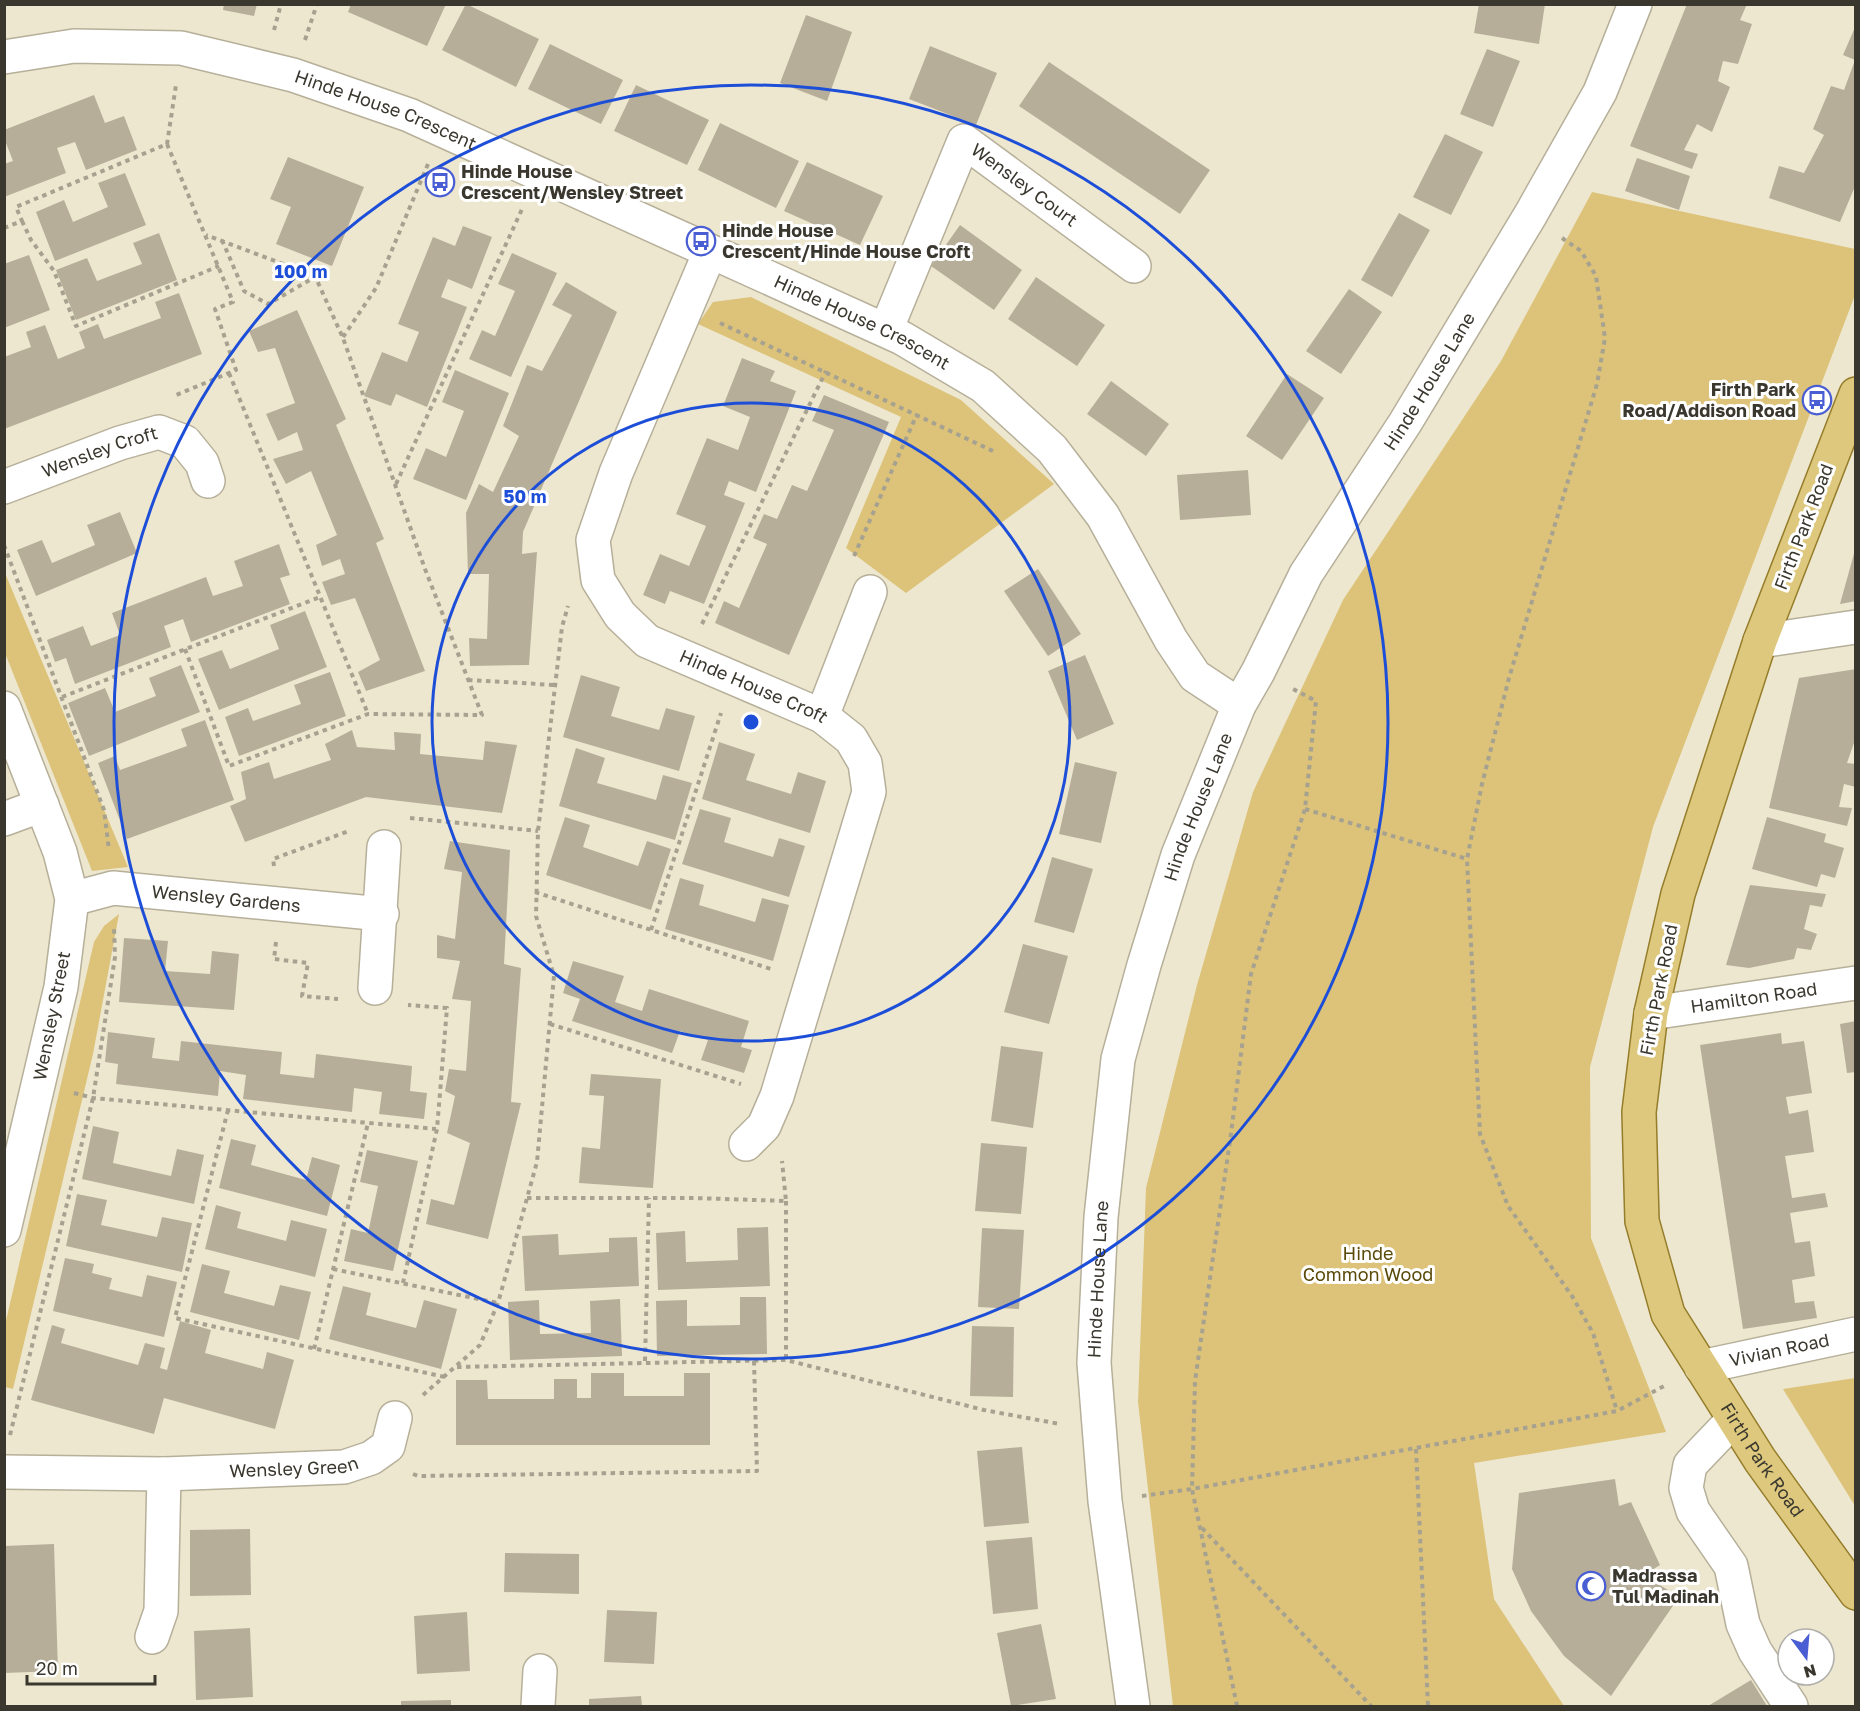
<svg xmlns="http://www.w3.org/2000/svg" width="1860" height="1711" font-family="'Golos Text',sans-serif">
	<rect width="100%" height="100%" fill="#eee7d0"/>
	<!-- green -->
	<path fill="#dcc379" d="M1592,192l263,57v46l-202,532 -63,240 1,171 75,194 -192,31 20,136 70,107h-391l-35,-304 8,-214 51,-203 56,-193 90,-192 158,-239z
		M751,297l210,103 93,84 -148,109 -60,-45 55,-131 -203,-93 15,-22z
		M5,573l123,294 -36,4 -87,-218z
		M119,914l-26,140 -80,335 -8,-2v-62l89,-383 10,-16z
		M1855,1378h1l-1,128 -72,-117z"/>
	<!-- building -->
	<path fill="#b6ae99" d="M224,4h33l-3,12 -31,-6z
		M351,4h95l-19,42 -79,-34z
		M466,4l73,35 -23,48 -74,-37z
		M1479,4h66l-6,40 -65,-11z
		M1687,4h60l-7,16 12,4 -14,40 -15,-3 -5,20 12,6 -18,45 -15,-8 -13,26 14,4 -6,15 -62,-23z
		M806,15l46,17 -25,69 -47,-18z
		M1856,25v159l-16,38 -71,-24 10,-32 25,7 20,-38 -11,-6 18,-43 13,4 11,-30 -12,-5z
		M550,44l73,36 -22,44 -73,-35z
		M930,46l67,27 -21,52 -67,-26z
		M1487,49l33,12 -27,66 -33,-13z
		M1049,62l161,108 -30,44 -161,-108z
		M636,85l73,35 -22,45 -73,-34z
		M94,95l11,28 19,-7 13,34 -51,20 -11,-28 -18,6 9,25 -62,24v-33l9,-3 -9,-23v-8z
		M720,123l79,38 -23,47 -78,-38z
		M1445,134l38,18 -32,63 -38,-18z
		M288,157l76,30 -32,79 -56,-22 15,-37 -21,-8z
		M1637,158l53,18 -11,34 -54,-19z
		M807,162l76,34 -23,49 -76,-34z
		M125,173l21,52 -91,36 -19,-49 28,-12 9,22 35,-15 -10,-24z
		M1399,213l31,17 -38,67 -31,-17z
		M960,225l62,45 -28,40 -63,-44z
		M463,226l29,11 -20,52 -24,-10 -7,18 26,10 -40,100 -31,-13 -5,12 -27,-10 18,-44 25,10 12,-30 -21,-8 35,-87 22,9z
		M159,233l18,47 -101,40 -20,-50 31,-12 10,23 45,-17 -9,-21z
		M512,253l45,20 -46,104 -42,-18 13,-29 13,6 20,-45 -17,-7z
		M29,255l21,55 -46,18v-64z
		M1036,277l69,48 -28,41 -69,-47z
		M566,282l51,30 -94,220 -1,22 15,-2 -8,113 -59,1 -1,-28 18,1 2,-65h-21l-2,-61 13,-29 14,8 26,-56 -16,-10 24,-61 15,6 30,-56 -20,-10z
		M1349,289l33,23 -41,62 -35,-23z
		M179,293l23,61 -198,75v-72l27,-10 -5,-15 19,-7 13,34 27,-11 -6,-16 19,-8 6,15 57,-21 -6,-16z
		M297,310l49,109 -10,6 48,114 -8,4 49,128 -59,20 -8,-19 22,-12 -25,-62 -24,7 -9,-23 23,-8 -5,-15 -18,7 -6,-21 21,-10 -26,-64 -25,13 -13,-25 30,-9 -6,-18 -19,9 -12,-27 29,-11 -20,-55 -17,4 -9,-21z
		M742,358l33,13 -5,10 26,10 -40,101 -27,-11 -5,14 21,8 -41,101 -34,-13 -5,13 -22,-9 17,-41 29,12 17,-40 -30,-12 31,-76 31,12 12,-33 -27,-11z
		M455,370l54,23 -43,107 -53,-21 13,-31 20,9 18,-46 -22,-9z
		M1287,374l37,24 -42,62 -36,-24z
		M1111,381l58,43 -23,32 -59,-42z
		M824,395l65,27 -100,233 -74,-32 9,-22 15,7 28,-64 -14,-6 11,-24 13,5 15,-34 15,6 27,-61 -22,-9z
		M1248,470l3,45 -71,5 -3,-45z
		M120,512l17,41 -101,43 -19,-46 25,-10 10,23 43,-18 -8,-20z
		M279,544l11,31 -10,3 10,26 -99,38 -8,-23 -19,7 7,21 -96,37 -9,-26 -11,4 -8,-22 36,-14 8,20 29,-11 -8,-22 94,-36 7,19 30,-10 -9,-25z
		M1855,550l1,51 -16,3z
		M1038,569l43,65 -33,22 -44,-65z
		M305,611l22,56 -108,43 -21,-51 24,-9 8,19 49,-20 -9,-24z
		M1085,655l29,69 -37,16 -29,-69z
		M181,665l19,47 -111,44 -21,-53 37,-15 10,24 41,-16 -7,-18z
		M1856,669v68l-9,26 9,1v23l-12,-3 -5,23 13,1 -5,18 -78,-18 30,-130z
		M330,672l16,44 -107,40 -14,-39 23,-9 5,13 48,-17 -7,-19z
		M581,675l39,12 -9,29 48,14 7,-22 29,8 -16,55 -116,-34z
		M205,720l29,80 -107,39 -29,-76 17,-7 5,14 67,-24 -6,-17z
		M352,730l5,17 38,3 -1,-18 27,2 -1,20 63,6 2,-19 32,4 -15,68 -136,-16 -121,45 -15,-36 16,-7 -5,-27 28,-10 5,17 57,-19 -6,-16z
		M719,742l36,12 -9,26 45,14 7,-22 28,9 -16,52 -108,-34z
		M576,748l29,10 -8,25 59,17 7,-25 29,8 -17,57 -116,-34z
		M1075,762l42,10 -16,71 -42,-9z
		M700,809l31,9 -7,24 49,15 6,-19 26,8 -16,51 -107,-33z
		M565,817l25,8 -7,22 55,19 9,-25 24,8 -20,61 -105,-35z
		M1767,817l59,17 -2,8 20,6 -9,30 -14,-4 -4,13 -65,-18z
		M450,841l60,9 -6,114 17,4 -10,134 10,1 -33,136 -62,-15 5,-25 23,6 16,-62 -23,-10 8,-37 -10,-5 4,-22 17,2 5,-70 -19,-2 8,-38 -23,-3v-23l18,4 7,-67 -18,-3z
		M1052,857l41,12 -19,64 -40,-11z
		M680,878l24,7 -5,20 56,17 7,-24 27,7 -16,56 -108,-32z
		M1750,885l76,9 -4,13 -12,-2 -6,24 13,5 -6,16 -14,-2 -3,11 -45,9 -23,-3z
		M124,938l44,3 -3,30 45,3 2,-23 27,3 -5,56 -115,-8z
		M1023,944l45,12 -19,68 -45,-12z
		M573,961l51,15 -9,26 27,9 7,-22 100,32 -8,26 11,3 -8,23 -43,-13 7,-20 -28,-9 -8,22 -100,-32 8,-22 -17,-6z
		M1856,1021v51l-9,1 -7,-49z
		M108,1032l47,6 -3,20 27,3 2,-20 101,11 -2,22 34,4 2,-24 96,12 -2,25 17,2 -3,26 -45,-5 3,-22 -28,-4 -2,24 -109,-13 3,-24 -26,-4 -2,25 -102,-12 2,-20 -13,-2z
		M1781,1033l1,11 22,-3 8,52 -26,4 3,17 19,-4 6,42 -29,4 7,42 33,-5 3,14 -38,6 5,30 15,-2 5,35 -23,4 3,23 19,-2 3,17 -74,11 -43,-284z
		M1001,1046l42,6 -10,76 -42,-7z
		M591,1074l70,5 -8,109 -74,-5 3,-36 18,2 4,-53 -15,-1z
		M93,1126l26,6 -6,31 58,13 6,-27 27,6 -10,49 -112,-25z
		M231,1139l25,6 -5,20 55,15 6,-23 28,8 -13,51 -108,-28z
		M981,1143l46,4 -6,67 -46,-3z
		M367,1150l51,11 -25,110 -49,-10 7,-32 17,4 10,-47 -18,-4z
		M77,1194l30,6 -6,25 56,12 5,-20 30,6 -10,49 -116,-26z
		M216,1205l25,7 -4,16 49,13 5,-21 36,9 -12,48 -110,-28z
		M768,1227l2,59 -112,4 -2,-57 29,-2 1,31 52,-2 -1,-32z
		M982,1228l42,2 -5,79 -41,-2z
		M558,1234l1,21 50,-3v-14l28,-1 2,49 -114,5 -3,-55z
		M65,1258l29,6 -2,9 20,5 -3,11 33,8 5,-22 30,7 -13,55 -111,-26z
		M202,1264l28,7 -6,22 50,13 6,-21 31,7 -12,48 -109,-28z
		M343,1286l28,7 -5,22 50,13 8,-28 33,9 -16,60 -112,-30z
		M740,1297h26l1,57 -110,2 -1,-55 31,-1v26l53,-1z
		M620,1299l2,57 -112,4 -2,-58 31,-2 1,34 51,-1 -1,-32z
		M180,1321l31,9 -6,23 58,16 4,-17 27,8 -19,69 -111,-31 -10,36 -123,-34 21,-75 13,4 -4,14 77,22 7,-22 20,5 -5,20 7,2z
		M972,1326l42,1 -1,70 -43,-1z
		M591,1373h33v23h60v-23h26v72h-254v-65h31l1,19h66v-20h23v19h14z
		M1022,1447l7,76 -45,4 -7,-76z
		M1615,1479l4,27 12,-4 29,63 -16,10 35,22 -68,99 -47,-40 -33,-45 -19,-42 7,-76z
		M250,1529l1,66 -61,1v-66z
		M1032,1537l6,72 -45,5 -7,-73z
		M54,1544l4,127 -54,2v-127z
		M505,1553l74,1v40l-75,-2z
		M607,1610l50,2 -3,52 -50,-2z
		M467,1612l3,59 -53,3 -3,-58z
		M1041,1624l15,75 -45,7 -14,-73z
		M250,1628l3,69 -57,3 -2,-69z
		M1751,1680l16,26h-59z
		M641,1696l1,10h-53v-7z
		M451,1700v6h-50v-5z"/>
	<g fill="none" stroke-linecap="round" stroke-linejoin="round">
		<!-- minor casing -->
		<g stroke="#b6af99" stroke-width="36">
			<g id="minor">
				<path id="s1" d="M4,57l70,-11 107,2 112,27 116,40 493,223 81,48 69,63 51,67 68,124 24,36 44,29"/>
				<path id="s2" d="M710,252l-94,221 -23,67 5,40 22,35 27,26 175,75 29,23 14,24 4,29 -92,304 -13,30 -18,18"/>
				<path id="s3" d="M886,330l78,-189 170,125"/>
				<path id="s4" d="M4,487l116,-44 39,-11 26,10 17,21 6,18"/>
				<path d="M1760,641l96,-14"/>
				<path d="M4,708l56,144 12,47 -11,88 -57,243"/>
				<path d="M822,716l48,-124"/>
				<path d="M4,819l38,-14"/>
				<path id="s5" d="M72,899l41,-11 269,26"/>
				<path d="M375,988l9,-141"/>
				<path id="s6" d="M1651,1013l205,-30"/>
				<path id="s7" d="M1701,1367l155,-33"/>
				<path d="M1734,1419l-44,46 -4,23 7,23 38,55 12,58 12,27 36,55"/>
				<path id="s8" d="M4,1472l160,2 180,-7 27,-9 17,-12 7,-28"/>
				<path d="M152,1637l9,-26 3,-137"/>
				<path d="M538,1706l2,-35"/>
				<path id="s9" d="M1133,1706l-28,-205 -11,-138 7,-146 17,-158 26,-94 34,-110 61,-150 19,-33 48,-98 99,-151 126,-209 69,-122 35,-88"/>
			</g>
		</g>
		<!-- major casing -->
		<g stroke="#957d2a" stroke-width="36">
			<g id="major">
				<path id="s10" d="M1856,394l-96,247 -82,253 -27,119 -12,99 3,109 26,93 92,146 96,133"/>
			</g>
		</g>
		<!-- path -->
		<path stroke="#a7a290" stroke-width="4" stroke-dasharray="4.5 4.5" stroke-linecap="butt" d="M274,30l7,-26
			M305,40l12,-36
			M167,144l66,158 -18,7 21,61 -62,26
			M22,221l9,19 23,31 22,55 143,-60
			M4,228l18,-7 -6,-14 151,-63 9,-59
			M1562,238l19,13 15,25 9,62 -8,46 -88,294 -27,106 -15,75 13,275 28,72 64,90 21,37 24,78
			M222,240l22,51 24,13 47,-27
			M720,323l273,128
			M343,337l33,-49 52,-124
			M229,373l139,341
			M396,484l127,-277
			M4,545l100,265 5,40
			M854,556l63,-142
			M702,624l124,-253
			M185,649l44,117 139,-52 114,1 -57,-146 -82,-231 -28,-62 -109,-41
			M468,680l87,5
			M62,697l258,-100
			M1305,809l162,50
			M410,818l128,13
			M274,866l-1,-7 76,-28
			M535,892l239,78
			M651,930l70,-217
			M276,942l-2,17 34,4 -6,33 36,3
			M550,1024l191,60
			M74,1093l19,5 343,31
			M228,1110l-53,208 270,59
			M527,1198h167l92,3 -4,-40
			M786,1201v159
			M333,1269l165,34
			M403,1283l34,-154 10,-121 -39,-3
			M314,1349l54,-226
			M645,1361l4,-163
			M457,1367l329,-7 198,50 76,14
			M423,1395l57,-50 18,-42 39,-141 17,-186 -18,-60 2,-85 24,-204 6,-21
			M10,1435l83,-337 22,-141 -1,-31
			M1416,1449l12,257
			M413,1474l5,2 339,-5 -3,-111
			M1142,1496l50,-7 425,-78 49,-26
			M1202,1528l169,178
			M1237,1706l-45,-217 3,-108 36,-247 20,-160 54,-165 11,-108 -23,-12"/>
		<!-- minor -->
		<use href="#minor" stroke="#fff" stroke-width="33"/>
		<!-- major -->
		<use href="#major" stroke="#ddc87e" stroke-width="33"/>
	</g>
	<!-- distance rings -->
	<g fill="none" stroke="#1d4ed8" stroke-width="3">
		<circle cx="751" cy="722" r="319"/>
		<circle cx="751" cy="722" r="637"/>
	</g>
	<!-- icons -->
	<defs>
		<g id="bus-ring" transform="scale(1.5)"><circle r="9.5" fill="#fff" stroke="#4a5ed3" stroke-width="1.5"/><path d="M-5-6H5V4H4V6H2V4H-2V6H-4V4H-5ZM-3.5-4V0h7V-4ZM-3.5 1.2v1.5H-2V1.2ZM2 1.2v1.5H3.5V1.2Z" fill="#4a5ed3"/></g>
		<g id="mosque-ring" transform="scale(1.5)"><circle r="9.5" fill="#fff" stroke="#4a5ed3" stroke-width="1.5"/><path d="M3.5-4.9A6 6 0 1 0 3.5 4.9A5 5 0 1 1 3.5-4.9Z" fill="#4a5ed3"/></g>
	</defs>
	<g fill-rule="evenodd">
		<use href="#bus-ring" x="440" y="182"/>
		<use href="#bus-ring" x="701" y="241"/>
		<use href="#bus-ring" x="1817" y="400"/>
		<use href="#mosque-ring" x="1591" y="1586"/>
	</g>
	<g text-anchor="middle" stroke-width="6" stroke-linejoin="round" paint-order="stroke">
		<!-- street labels -->
		<g font-size="18" fill="#3a372e" stroke="#fff">
			<text dy="6" stroke="none"><textPath href="#s1" startOffset="392">Hinde House Crescent</textPath></text>
			<text dy="6" stroke="none"><textPath href="#s3" startOffset="279">Wensley Court</textPath></text>
			<text dy="6" stroke="none"><textPath href="#s1" startOffset="914">Hinde House Crescent</textPath></text>
			<text dy="6" stroke="none"><textPath href="#s9" startOffset="1401">Hinde House Lane</textPath></text>
			<text dy="6" stroke="none"><textPath href="#s4" startOffset="102">Wensley Croft</textPath></text>
			<text transform="translate(1804 527) rotate(-69)" y="6">Firth Park Road</text>
			<text dy="6" stroke="none"><textPath href="#s2" startOffset="546">Hinde House Croft</textPath></text>
			<text dy="6" stroke="none"><textPath href="#s9" startOffset="915">Hinde House Lane</textPath></text>
			<text dy="6" stroke="none"><textPath href="#s5" startOffset="156">Wensley Gardens</textPath></text>
			<text transform="translate(1659 990) rotate(-79)" y="6">Firth Park Road</text>
			<text dy="6" stroke="none"><textPath href="#s6" startOffset="104">Hamilton Road</textPath></text>
			<text transform="translate(52 1016) rotate(-79)" y="6">Wensley Street</text>
			<text dy="6" stroke="none"><textPath href="#s9" startOffset="429">Hinde House Lane</textPath></text>
			<text dy="6" stroke="none"><textPath href="#s7" startOffset="80">Vivian Road</textPath></text>
			<text dy="6" stroke="none"><textPath href="#s10" startOffset="1132">Firth Park Road</textPath></text>
			<text dy="6" stroke="none"><textPath href="#s8" startOffset="290">Wensley Green</textPath></text>
		</g>
		<!-- poi labels -->
		<g font-size="18" font-weight="bold" fill="#3a372e" stroke="#fff" text-anchor="start">
			<text x="461" y="178">Hinde House<tspan x="461" dy="21">Crescent/Wensley Street</tspan></text>
			<text x="722" y="237">Hinde House<tspan x="722" dy="21">Crescent/Hinde House Croft</tspan></text>
			<text x="1796" y="396" text-anchor="end">Firth Park<tspan x="1796" dy="21">Road/Addison Road</tspan></text>
			<text x="1612" y="1582">Madrassa<tspan x="1612" dy="21">Tul Madinah</tspan></text>
		</g>
		<!-- park labels -->
		<g font-size="18" fill="#5a4908" stroke="#fff">
			<text x="1368" y="1260">Hinde<tspan x="1368" dy="21">Common Wood</tspan></text>
		</g>
	</g>
	<circle cx="751" cy="722" r="9" fill="#1d4ed8" stroke="#fff" stroke-width="3"/>
	<g font-size="18" text-anchor="middle" font-weight="bold" fill="#1d4ed8" stroke="#fff" stroke-width="6" stroke-linejoin="round" paint-order="stroke">
		<text x="301" y="278">100 m</text>
		<text x="525" y="503">50 m</text>
	</g>
	<!-- border -->
	<rect width="1860" height="1711" fill="none" stroke="#3a372e" stroke-width="12"/>
	<!-- north arrow -->
	<g transform="translate(1806 1657) rotate(164)"><circle r="28" fill="#ffffff" stroke="#b0afab" stroke-width="1.5"/>
	<path d="M0-4.5L10 22L0 15L-10 22Z" fill="#4a5ed3"/>
	<text y="-9" font-size="16" font-weight="bold" text-anchor="middle" fill="#3a372e">N</text>
	</g>
	<!-- scale -->
	<path d="M27 1675v9h128v-9" fill="none" stroke="#3a372e" stroke-width="3"/>
	<text x="36" y="1675" font-size="18" fill="#3a372e" stroke="#ffffff" stroke-width="4.5" paint-order="stroke">20 m</text>
</svg>
